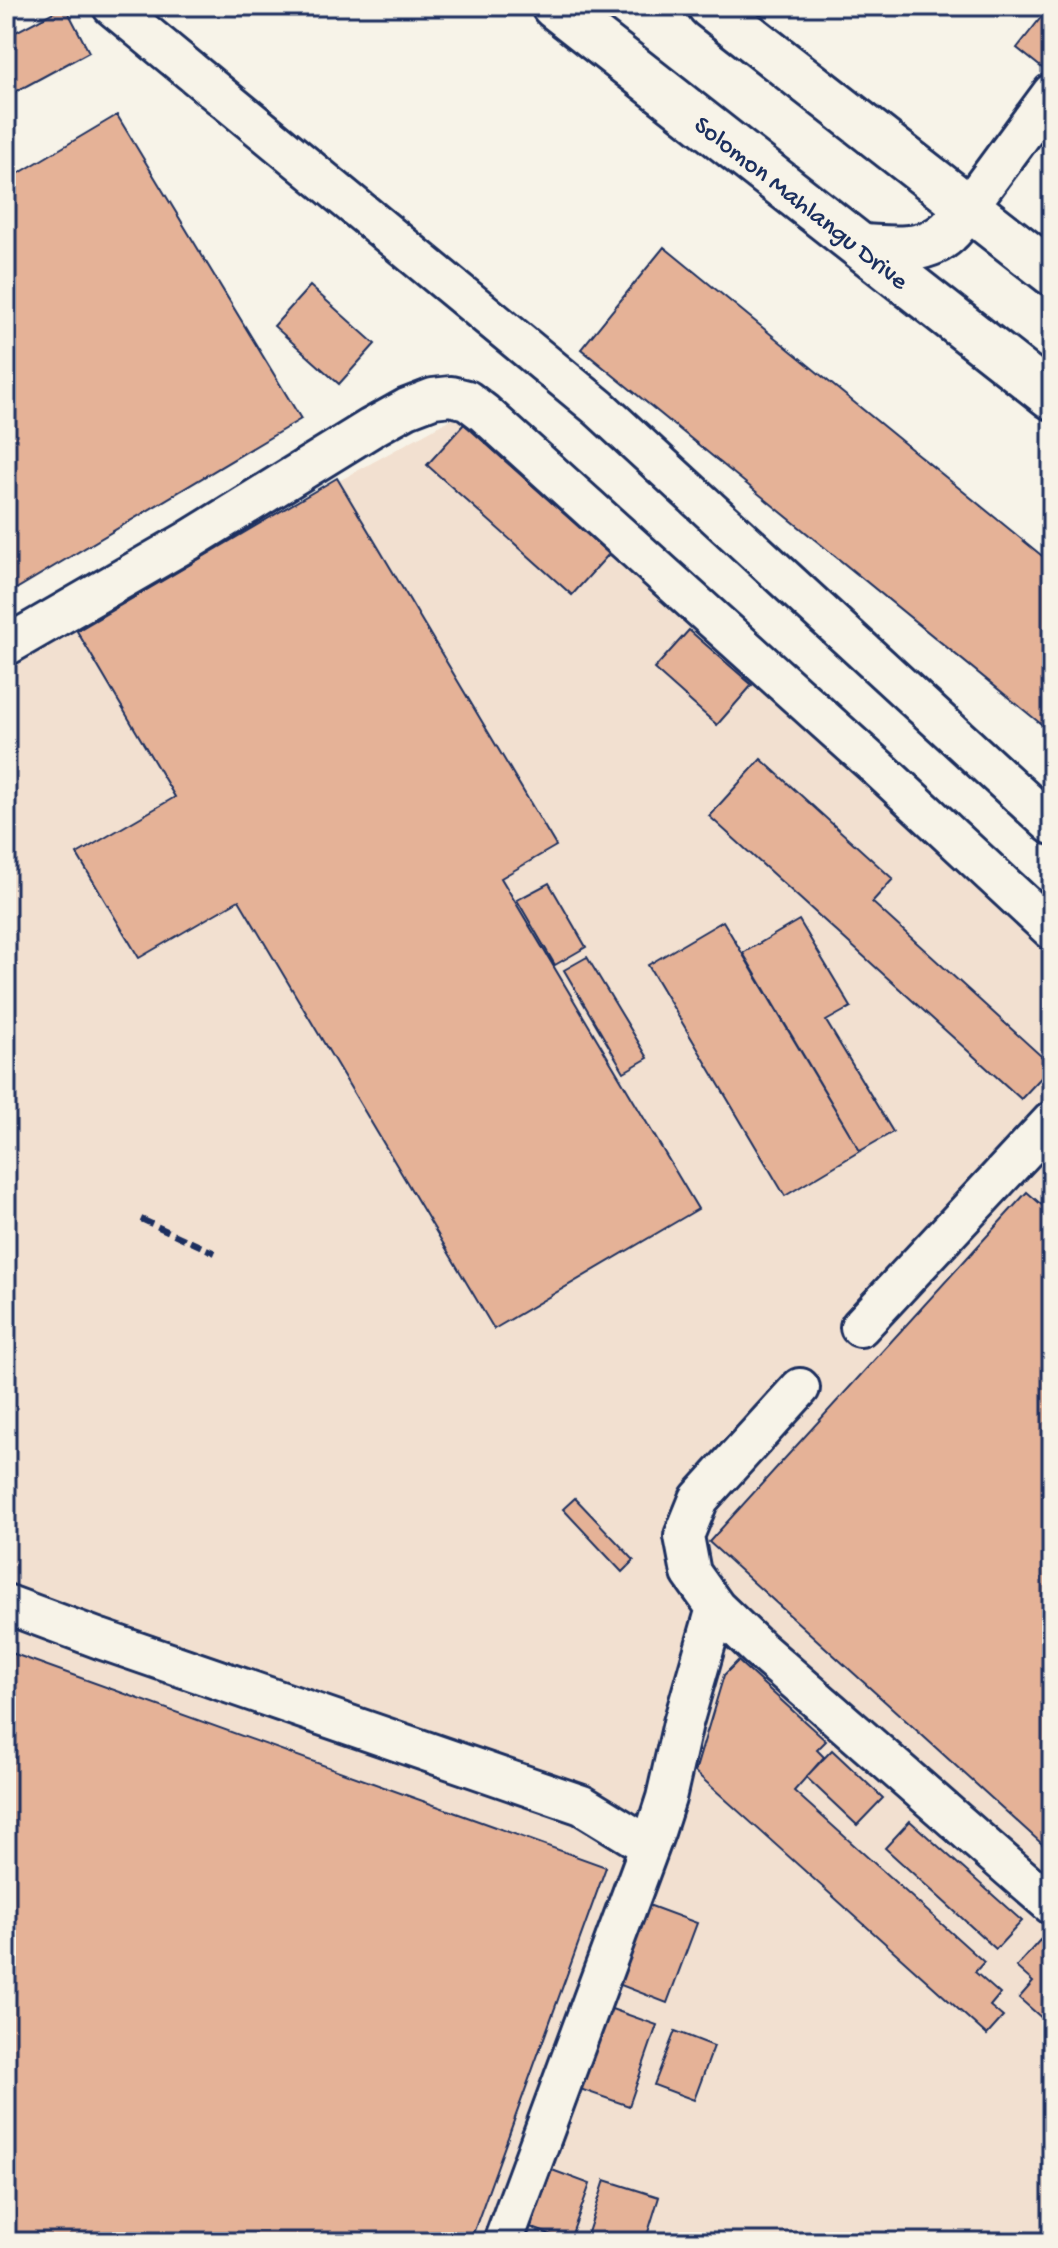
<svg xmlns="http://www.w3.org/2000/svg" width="1058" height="2248" font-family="'Gochi Hand',sans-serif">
	<rect width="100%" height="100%" fill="#f7f3e8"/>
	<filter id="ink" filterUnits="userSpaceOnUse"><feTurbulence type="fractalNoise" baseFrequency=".0125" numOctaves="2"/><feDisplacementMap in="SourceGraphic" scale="16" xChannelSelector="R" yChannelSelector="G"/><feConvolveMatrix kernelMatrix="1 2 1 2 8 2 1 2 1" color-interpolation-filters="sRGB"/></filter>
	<g filter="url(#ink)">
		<!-- built -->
		<path fill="#f2e0d0" d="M462,413l590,530v1299h-1046v-1577z"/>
		<!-- building -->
		<path fill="#e5b297" stroke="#1b2f5e" stroke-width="2" d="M65,6l24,46 -83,45v-60z
			M1050,6h2v70l-35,-28z
			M117,115l184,304 -295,176v-414z
			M664,247l388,317v169l-471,-384z
			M310,286l65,58 -36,40 -65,-58z
			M464,424l145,130 -37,41 -145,-130z
			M337,478l219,368 -55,32 197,331 -204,120 -255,-429 -100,58 -62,-104 98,-57 -98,-166z
			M689,630l63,55 -35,40 -63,-56z
			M761,759l132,120 -21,23 180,164 -31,33 -312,-283z
			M549,883l37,64 -31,18 -38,-65z
			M799,920l52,87 -25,14 67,111 -33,19 -117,-198z
			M723,921l137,230 -75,45 -137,-231z
			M587,957l61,101 -24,14 -60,-102z
			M1027,1192l25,22v639l-343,-311z
			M575,1498l59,62 -12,12 -59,-63z
			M6,1651l600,216 -136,375h-464z
			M738,1661l88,80 -9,9 7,7 -30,34 190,171 -9,10 25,22 -10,12 13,11 -16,18 -292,-263 29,-97z
			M832,1750l51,48 -26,27 -51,-48z
			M910,1821l112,100 -26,28 -111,-101z
			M643,1903l54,20 -30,80 -54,-21z
			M1040,1940l12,10v77l-33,-29 14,-16 -17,-15z
			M606,2007l51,18 -28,81 -52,-18z
			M675,2031l39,15 -20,54 -40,-15z
			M552,2170l38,14 -21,58 -39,-15z
			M605,2180l54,17 -14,45h-60z"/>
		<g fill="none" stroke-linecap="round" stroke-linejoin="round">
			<!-- minor casing -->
			<g stroke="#1b2f5e" stroke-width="44">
				<path id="minor" d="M112,6l487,402 453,417
					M968,207l84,-114
					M6,646l182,-105 183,-113 36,-20 26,-10 18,-2 16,4 17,13 394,355 174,162
					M860,1327l192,-206
					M800,1388l-101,111 -15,37 7,37 25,35 42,40 294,257
					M6,1604l94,35 482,166 67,41
					M503,2242l153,-413 10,-31 17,-75 33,-115"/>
			</g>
			<!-- major casing -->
			<g stroke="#1b2f5e" stroke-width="50">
				<g id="major">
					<path id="s1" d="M554,6l498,391"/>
					<path d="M710,6l342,267"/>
					<path d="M862,247c29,1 63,7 86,-15 8,-7 14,-17 20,-25"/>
				</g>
			</g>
			<!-- minor -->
			<use href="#minor" stroke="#f7f3e8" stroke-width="38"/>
			<!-- major -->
			<use href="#major" stroke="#f7f3e8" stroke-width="44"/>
			<!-- rail -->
			<path stroke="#1b2f5e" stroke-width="6" stroke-dasharray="12 6" stroke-linecap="butt" d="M141,1219l74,34"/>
		</g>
	</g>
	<g text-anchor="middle" stroke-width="6" stroke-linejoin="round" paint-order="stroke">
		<!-- street labels -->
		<g font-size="26" fill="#1b2f5e" stroke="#f7f3e8">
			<text dy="9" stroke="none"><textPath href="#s1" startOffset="316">Solomon Mahlangu Drive</textPath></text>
		</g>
	</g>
	<!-- margin -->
	<rect width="1058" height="2248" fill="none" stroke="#f7f3e8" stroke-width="32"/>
	<rect x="16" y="16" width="1026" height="2216" fill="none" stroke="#1b2f5e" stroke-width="3" filter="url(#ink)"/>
</svg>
